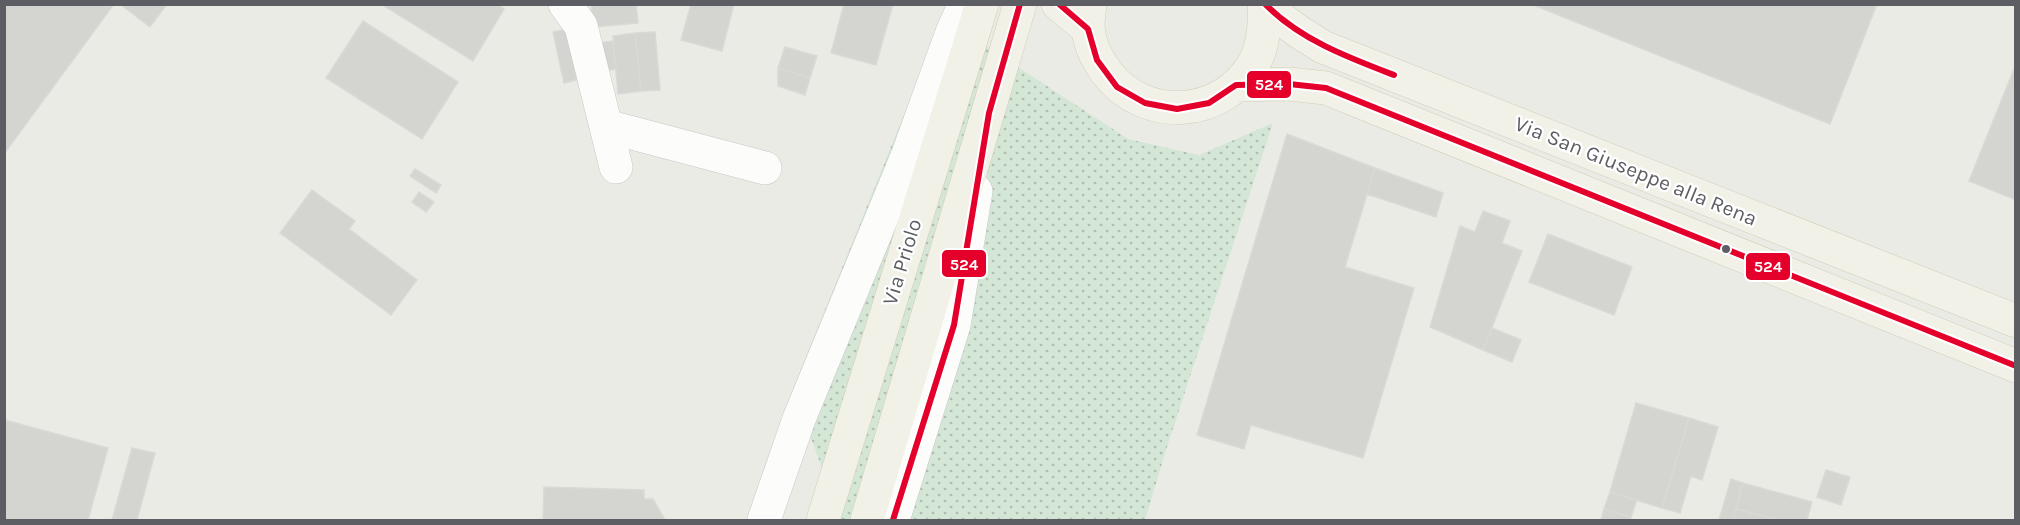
<svg xmlns="http://www.w3.org/2000/svg" width="2020" height="525" font-family="Karla,sans-serif">
	<defs>
		<pattern id="grass-dots" width="8" height="8" patternUnits="userSpaceOnUse" patternTransform="scale(1.5)"><rect width="8" height="8" fill="#d4e6d5"/><path d="M2 2h.1M6 6h.1" fill="none" stroke="#afbeb0" stroke-width="1.8" stroke-linecap="round"/></pattern>
	</defs>
	<rect width="100%" height="100%" fill="#ebebe6"/>
	<!-- grass -->
	<path fill="url(#grass-dots)" d="M943,18l185,121 71,16 74,-32 -107,327 -21,70h-304l-48,-131z"/>
	<!-- building -->
	<path fill="#d4d4d1" stroke="#dad9d6" stroke-width="1.5" d="M4,4h110l-110,150z
		M120,4h47l-17,23z
		M381,4h116l7,5 -31,52z
		M591,4h45l2,19 -45,4z
		M691,4h43l-12,47 -41,-11z
		M844,4h49l-17,61 -45,-12z
		M1531,4h346l-47,120z
		M363,21l95,61 -36,57 -96,-61z
		M567,29l10,51 -13,3 -11,-51z
		M655,32l5,58 -19,1 -6,-58z
		M635,33l6,58 -23,3 -5,-58z
		M613,41l3,28 -15,2 -3,-28z
		M785,47l32,9 -7,22 -32,-10z
		M2016,64v136l-47,-19z
		M778,68l32,10 -5,17 -27,-9z
		M1287,134l88,34 -30,99 69,21 -51,170 -112,-33 -7,24 -47,-14z
		M1375,168l68,25 -7,24 -69,-23z
		M415,169l26,16 -5,8 -26,-17z
		M312,190l43,31 -6,8 68,51 -26,35 -111,-82z
		M419,192l15,10 -8,10 -14,-10z
		M1483,211l27,10 -8,22 20,8 -39,99 -53,-23 30,-101 15,6z
		M1548,234l84,33 -18,48 -85,-33z
		M1492,328l29,12 -9,22 -29,-12z
		M1636,403l53,15 -27,90 -52,-16z
		M1689,418l29,9 -16,53 -11,-4 -11,37 -18,-5z
		M5,420l103,28 -20,72h-84z
		M132,448l23,5 -18,67h-25z
		M1826,470l24,7 -9,28 -24,-8z
		M1731,479l12,4 -10,37h-14z
		M1743,483l69,19 -5,18h-28l-43,-11z
		M544,487l100,3v9h9l12,21h-122z
		M1610,492l27,8 -6,17 -27,-8z
		M1604,509l27,8 -1,3h-29z
		M1736,509l43,11h-46z"/>
	<g fill="none" stroke-linecap="round" stroke-linejoin="round">
		<!-- minor casing -->
		<g stroke="#c7c7c7" stroke-width="34">
			<path id="minor" d="M565,4l16,22 35,141
				M606,126l159,42
				M764,520l35,-101 109,-265 45,-124 12,-26
				M893,520l61,-195 22,-134"/>
		</g>
		<!-- major casing -->
		<g stroke="#d1cdb6" stroke-width="34">
			<path id="major" d="M1058,4l30,25
				M1090,4c-1,8 -2,16 -2,23 1,17 10,34 19,46 38,50 116,45 147,-10 10,-17 11,-39 10,-59
				M1264,6l35,26 24,15 693,274
				M1236,85l53,-1 37,4 690,278
				M823,520l159,-516
				M867,520l153,-516"/>
		</g>
		<!-- minor -->
		<use href="#minor" stroke="#fcfcfb" stroke-width="33"/>
		<!-- major -->
		<use href="#major" stroke="#f2f1e8" stroke-width="33"/>
		<!-- bus-1 casing -->
		<g stroke="#fff" stroke-width="10">
			<path id="bus-1" d="M1059,4l29,25 9,31 20,27 28,16 32,6 32,-6 27,-18 53,-1 37,4 690,278
				M1265,4c36,36 82,53 129,71
				M893,520l61,-195 35,-212 31,-109"/>
		</g>
		<!-- bus-1 -->
		<use href="#bus-1" stroke="#e4002b" stroke-width="6"/>
	</g>
	<!-- markers -->
	<circle fill="#5c5e63" stroke="#fff" stroke-width="2" cx="1726" cy="249" r="5"/>
	<g text-anchor="middle" stroke-width="4.5" stroke-linejoin="round" paint-order="stroke">
		<!-- street labels -->
		<g font-size="21" fill="#5c5e63" stroke="#fff">
			<text transform="translate(1636 171) rotate(22)" y="7">Via San Giuseppe alla Rena</text>
			<text transform="translate(902 262) rotate(-73)" y="7">Via Priolo</text>
		</g>
	</g>
	<g stroke="#fff" stroke-width="2">
		<rect x="1246" y="70" width="46" height="29" rx="6" fill="#e4002b"/>
		<rect x="941" y="249" width="46" height="29" rx="6" fill="#e4002b"/>
		<rect x="1745" y="252" width="46" height="29" rx="6" fill="#e4002b"/>
	</g>
	<g font-size="16" text-anchor="middle" font-weight="bold" fill="#fff">
		<text x="1269" y="90">524</text>
		<text x="964" y="270">524</text>
		<text x="1768" y="272">524</text>
	</g>
	<!-- border -->
	<rect width="2020" height="525" fill="none" stroke="#5c5e63" stroke-width="12"/>
</svg>
